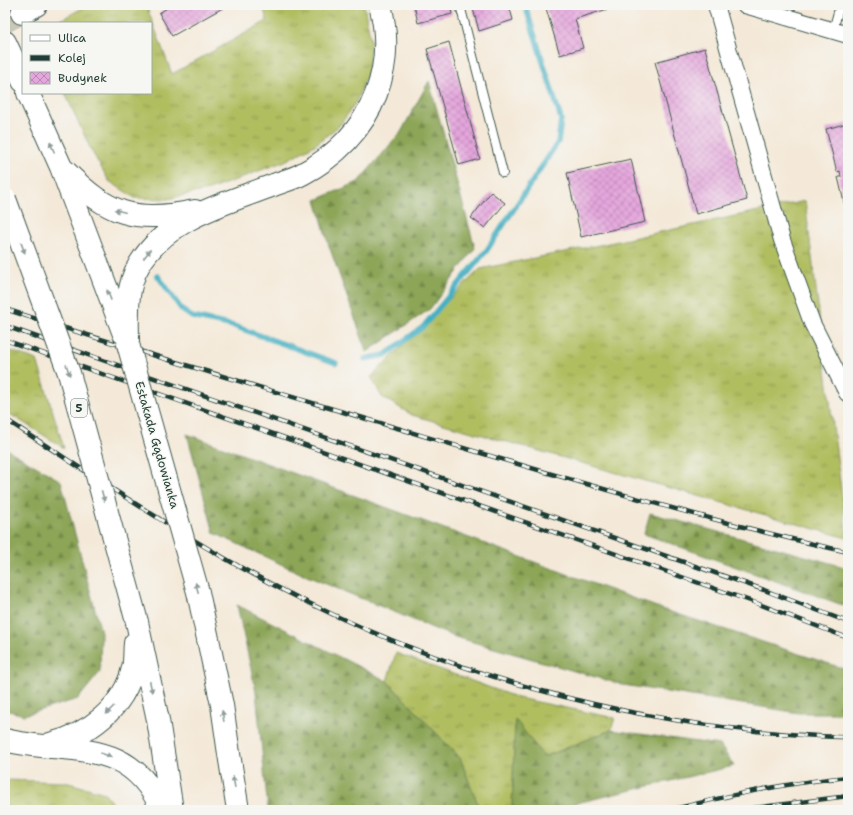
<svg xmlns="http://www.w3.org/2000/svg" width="853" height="815" font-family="'Shantell Sans',sans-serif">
	<defs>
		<pattern id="grass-tufts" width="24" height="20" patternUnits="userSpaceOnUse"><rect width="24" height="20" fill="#b1be60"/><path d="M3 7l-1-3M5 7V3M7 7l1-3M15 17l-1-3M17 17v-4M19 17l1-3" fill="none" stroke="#8f9c50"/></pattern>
		<pattern id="forest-firs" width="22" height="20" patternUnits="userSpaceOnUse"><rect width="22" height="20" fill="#8ca556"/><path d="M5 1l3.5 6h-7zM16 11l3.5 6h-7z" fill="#728848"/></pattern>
		<pattern id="building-cross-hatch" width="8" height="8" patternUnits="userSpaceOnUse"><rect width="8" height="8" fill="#e5a6dd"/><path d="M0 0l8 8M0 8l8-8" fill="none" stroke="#b988b4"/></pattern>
	</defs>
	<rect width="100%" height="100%" fill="#f6f6f2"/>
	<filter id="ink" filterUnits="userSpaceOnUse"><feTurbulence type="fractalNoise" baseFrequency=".025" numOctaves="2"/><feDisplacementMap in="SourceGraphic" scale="8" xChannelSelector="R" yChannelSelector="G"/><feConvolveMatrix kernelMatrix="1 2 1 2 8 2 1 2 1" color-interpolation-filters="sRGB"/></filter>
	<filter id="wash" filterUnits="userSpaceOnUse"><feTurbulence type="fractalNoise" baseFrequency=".012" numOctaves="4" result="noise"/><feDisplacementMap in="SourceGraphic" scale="16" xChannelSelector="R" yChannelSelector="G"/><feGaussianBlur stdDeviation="0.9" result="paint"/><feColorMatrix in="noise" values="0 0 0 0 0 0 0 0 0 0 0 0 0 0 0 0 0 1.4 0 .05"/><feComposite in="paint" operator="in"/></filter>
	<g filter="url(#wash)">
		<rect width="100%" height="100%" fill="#f4e9d8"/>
		<!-- grass -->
		<path fill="url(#grass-tufts)" stroke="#687e4a" d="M88,5h58l26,69 95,-53 -4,-16h101l7,37 -3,30 -12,30 -16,23 -25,20 -30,16 -76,29 -42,9 -32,-1 -26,-17 -18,-31 -26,-57h86v-70h-96z
			M805,201l42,337 -435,-123 -30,-18 -11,-20 109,-108 134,-27z
			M5,349l32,11 27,88 -59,-37z
			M396,653l122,45 97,20 -4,12 -67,27 -29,-37 -3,90h-32l-20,-52 -73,-77z
			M5,780l60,2 40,11 11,17h-111z"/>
		<!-- forest -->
		<path fill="url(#forest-firs)" stroke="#567145" d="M429,81l46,167 -45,61 -63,43 -38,-106 -13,-46 42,-18 43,-50z
			M187,434l475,175 186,61v43h-49l-176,-28 -171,-49 -150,-62 -88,-41z
			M5,448l56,33 40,151 -1,40 -22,27 -54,16 -19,-5z
			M650,513l198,55v39l-204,-73z
			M237,605l150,76 73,77 20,52h-212l-12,-118z
			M515,719l29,38 67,-27 109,15 14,21 -187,44h-35z"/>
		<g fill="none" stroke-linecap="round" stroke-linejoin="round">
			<!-- stream -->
			<path stroke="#45b0c3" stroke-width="5.5" d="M158,276l24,34 10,7 42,9 102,37
				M365,359l20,-4 38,-28 64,-77 71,-108 3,-23 -36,-114"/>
		</g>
		<g id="blocks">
			<!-- building -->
			<path fill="url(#building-cross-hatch)" d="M172,5h56l-56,31 -13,-23z
				M414,5h36l2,9 -34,9z
				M472,5h37l4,15 -34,11z
				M545,5h76l-46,14 8,29 -23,7z
				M449,42l31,117 -21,6 -32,-116z
				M705,48l42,152 -51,14 -41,-152z
				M848,123v92h-1l-9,-38h3l-1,-6 -3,1 -11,-43z
				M631,159l14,63 -64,15 -14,-64z
				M491,192l14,11 -20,25 -14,-10z"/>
		</g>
	</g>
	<g filter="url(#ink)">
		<use href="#blocks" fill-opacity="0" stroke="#3f574d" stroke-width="1"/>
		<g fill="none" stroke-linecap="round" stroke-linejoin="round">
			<!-- secondary-tunnel -->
			<path stroke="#c9c7b7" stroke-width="22" stroke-dasharray="22 11" stroke-linecap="butt" d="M5,22l17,-9"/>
			<!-- lane casing -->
			<g stroke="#3f574d" stroke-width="10">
				<path id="lane" d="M460,5l43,168
					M833,30l7,-25"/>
			</g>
			<!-- street casing -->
			<g stroke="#3f574d" stroke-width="18">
				<path id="street" d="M716,5l66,235 30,83 35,70
					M745,5l103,30"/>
			</g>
			<!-- secondary casing -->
			<g stroke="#3f574d" stroke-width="24">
				<path id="secondary" d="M22,13l14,-8"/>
			</g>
			<!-- primary casing -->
			<g stroke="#3f574d" stroke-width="24">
				<path id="primary" d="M5,42l18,39
					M28,93l33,74 63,167
					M65,171c44,44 68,52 130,40
					M128,344c0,-26 -3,-56 11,-79 28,-47 85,-61 132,-79 10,-4 22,-7 31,-12 33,-17 61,-45 74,-80 11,-29 12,-59 4,-89
					M137,622l21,98 14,90
					M5,740c63,16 124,-6 157,70
					M50,744c38,-9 74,-36 83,-76 2,-8 1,-17 2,-25
					M229,754l9,56"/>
			</g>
			<!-- lane -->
			<use href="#lane" stroke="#fff" stroke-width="8"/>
			<!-- street -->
			<use href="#street" stroke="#fff" stroke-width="16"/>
			<!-- secondary -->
			<use href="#secondary" stroke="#fff" stroke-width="22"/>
			<!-- primary -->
			<use href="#primary" stroke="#fff" stroke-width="22"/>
			<!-- rail casing -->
			<g stroke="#1f3d34" stroke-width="4.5">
				<path id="rail" d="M5,309c130,42 261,80 392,119 150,45 299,90 451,124
					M5,326l759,264 84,32
					M5,340l751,263 92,35
					M5,419c73,47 146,97 221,140 163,94 344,153 530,172 31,3 61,6 92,6
					M670,810c61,-15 115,-27 178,-33
					M738,810l110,-14
					M847,810h1"/>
			</g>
			<!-- rail -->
			<use href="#rail" stroke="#f6f6f2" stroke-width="3" stroke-dasharray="9" stroke-linecap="butt"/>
			<!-- primary-bridge casing -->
			<g stroke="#3f574d" stroke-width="24" stroke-linecap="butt">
				<path id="primary-bridge" d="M5,199l64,174 68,249
					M128,344l70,248 24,113 7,49"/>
			</g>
			<!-- primary-bridge -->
			<use href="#primary-bridge" stroke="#fff" stroke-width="22"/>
		</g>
		<!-- one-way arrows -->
		<defs><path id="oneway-solid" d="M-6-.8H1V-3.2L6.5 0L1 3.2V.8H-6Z"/></defs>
		<g fill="#8f9e9a">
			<use href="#oneway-solid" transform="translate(52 147) rotate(-114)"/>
			<use href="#oneway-solid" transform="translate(120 211) rotate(-165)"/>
			<use href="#oneway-solid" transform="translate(23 248) rotate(70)"/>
			<use href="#oneway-solid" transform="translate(147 254) rotate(-53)"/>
			<use href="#oneway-solid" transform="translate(109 295) rotate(-111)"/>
			<use href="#oneway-solid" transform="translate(68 370) rotate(71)"/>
			<use href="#oneway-solid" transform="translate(103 496) rotate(75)"/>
			<use href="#oneway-solid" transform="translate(197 588) rotate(-105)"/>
			<use href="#oneway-solid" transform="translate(151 687) rotate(78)"/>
			<use href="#oneway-solid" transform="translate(110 710) rotate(134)"/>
			<use href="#oneway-solid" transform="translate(223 716) rotate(-99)"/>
			<use href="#oneway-solid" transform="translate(106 755) rotate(20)"/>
			<use href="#oneway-solid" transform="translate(234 782) rotate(-99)"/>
		</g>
	</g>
	<g text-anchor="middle" stroke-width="3" stroke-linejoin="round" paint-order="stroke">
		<!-- shield labels -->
		<rect fill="#f6f6f2" stroke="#60746d" stroke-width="1" x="71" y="399" width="16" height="18" rx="3"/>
		<g font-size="11" font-weight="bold" fill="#1f3d34">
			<text x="79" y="412">5</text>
		</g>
		<!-- street labels -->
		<g font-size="12" fill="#1f3d34" stroke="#f6f6f2">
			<text transform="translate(157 445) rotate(74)" y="4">Estakada Gądowianka</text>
		</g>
	</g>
	<!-- margin -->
	<rect width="853" height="815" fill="none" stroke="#f6f6f2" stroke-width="20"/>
	<!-- legend -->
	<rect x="22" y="22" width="130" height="72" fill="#f6f6f2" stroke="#a0aca6"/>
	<rect x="30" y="35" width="20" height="6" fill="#ffffff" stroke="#a0aca6"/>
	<text x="58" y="42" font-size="12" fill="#1f3d34">Ulica</text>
	<rect x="30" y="55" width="20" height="6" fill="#1f3d34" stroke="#a0aca6"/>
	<text x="58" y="62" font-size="12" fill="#1f3d34">Kolej</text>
	<rect x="30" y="72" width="20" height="12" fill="url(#building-cross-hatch)" stroke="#a0aca6"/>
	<text x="58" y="82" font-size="12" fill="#1f3d34">Budynek</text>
</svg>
